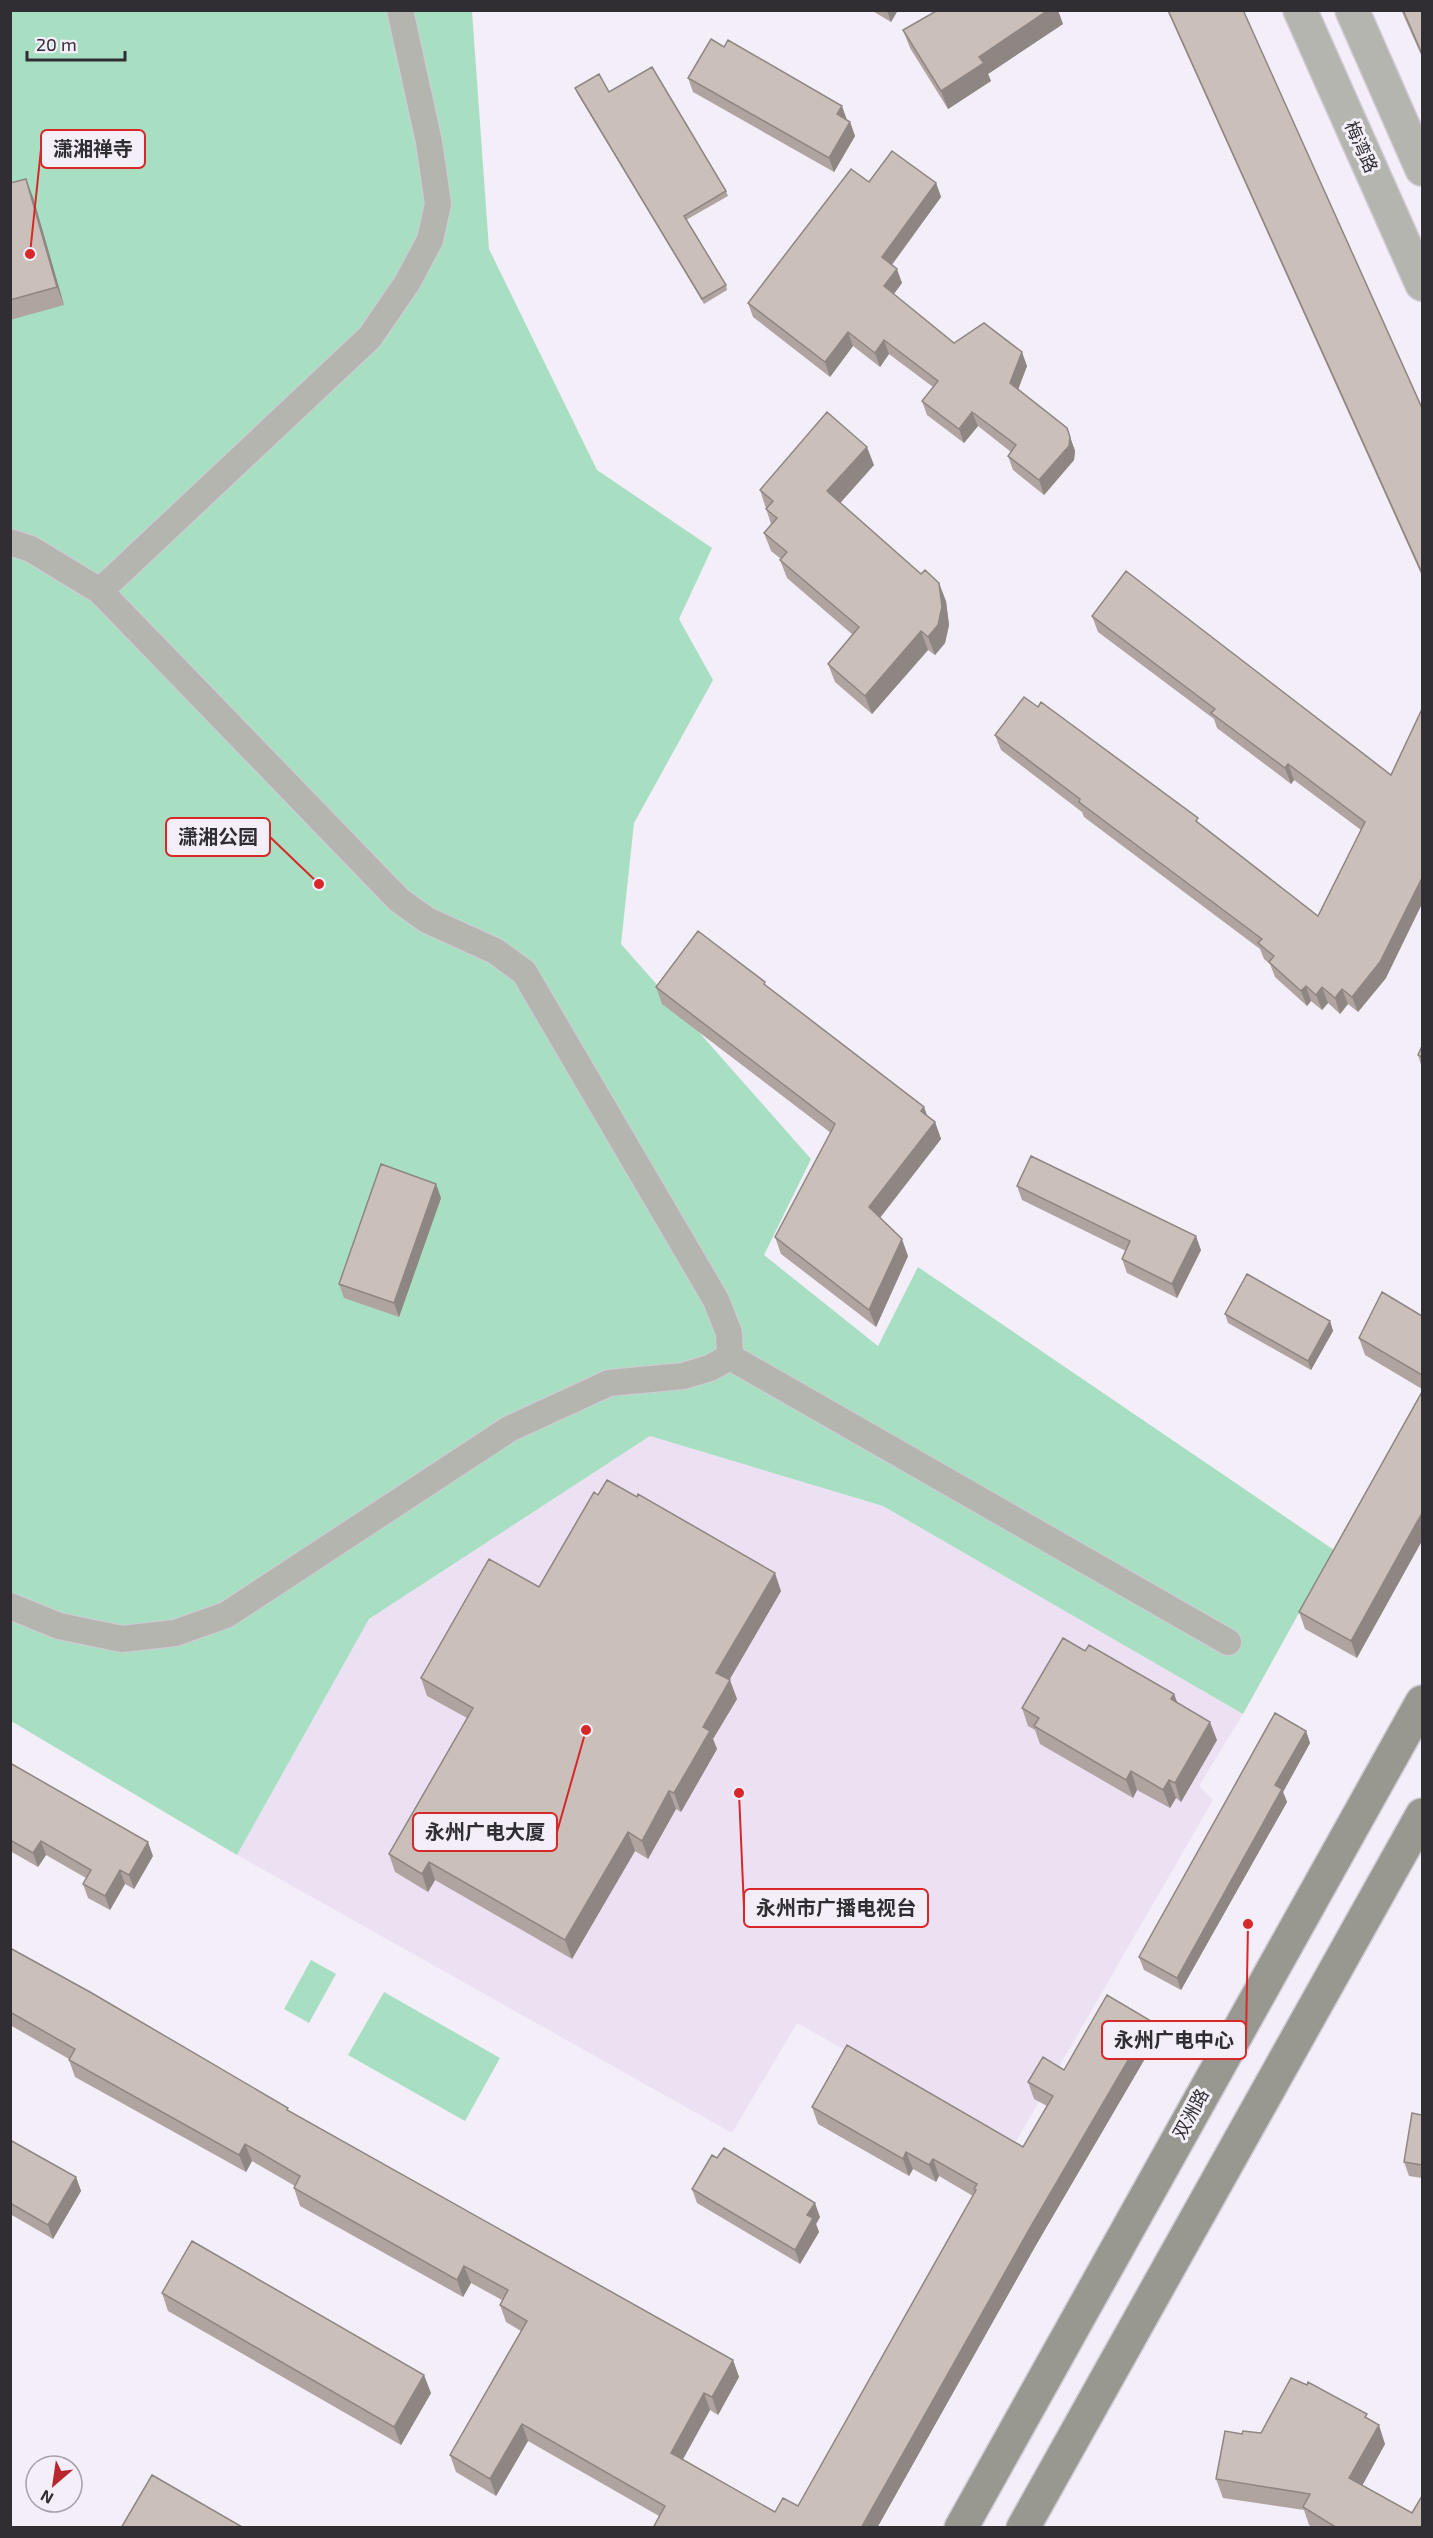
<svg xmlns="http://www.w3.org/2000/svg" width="1433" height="2538" font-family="'Exo 2','Noto Sans SC',sans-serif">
	<rect width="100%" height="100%" fill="#f4eef9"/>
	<!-- built -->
	<path fill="#ece1f3" d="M650,1436l233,70 360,208 -44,72 14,14 -199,345 -217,-122 -65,110 -495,-278 132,-236z"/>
	<!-- green -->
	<path fill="#a8dfc3" d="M11,11h461l17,238 108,221 115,78 -33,71 34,61 -79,143 -13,121 190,215 -47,96 114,91 40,-79 416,283 -91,164 -360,-208 -233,-70 -281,183 -132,236 -226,-134z
		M311,1960l25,14 -27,49 -25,-14z
		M384,1992l116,66 -35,63 -117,-66z"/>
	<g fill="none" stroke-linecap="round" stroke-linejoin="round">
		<!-- pedestrian casing -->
		<g stroke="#d1cbd5" stroke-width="28">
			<path id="pedestrian" d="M10,542l21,7 69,42 270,-254 37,-54 23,-43 8,-36 -9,-62 -29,-132
				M100,591l299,309 28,20 68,31 29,21 192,328 13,33 1,24
				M10,1606l49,20 63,13 53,-6 51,-18 283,-186 100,-46 74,-7 27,-8 20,-11 498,285"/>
		</g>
		<!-- tertiary casing -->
		<g stroke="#d1cbd5" stroke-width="36">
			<path id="tertiary" d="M1300,10l122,274
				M1352,10l70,159"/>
		</g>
		<!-- secondary casing -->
		<g stroke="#d1cbd5" stroke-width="36">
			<path id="secondary" d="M961,2528l461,-826
				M1023,2528l399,-713"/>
		</g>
		<!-- pedestrian -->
		<use href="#pedestrian" stroke="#b5b5b0" stroke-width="26"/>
		<!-- tertiary -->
		<use href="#tertiary" stroke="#b5b5b0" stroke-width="33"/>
		<!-- secondary -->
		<use href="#secondary" stroke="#999890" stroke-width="33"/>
	</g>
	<!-- wall -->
	<path fill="#afa49f" d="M871,10h27l-7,12z
		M1167,10h76l179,398v168z
		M1401,10h21v47z
		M1063,24l-75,50 3,7 -43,28 -38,-61 -7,-18z
		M688,78l159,42 3,2 5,14 -21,36 -141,-80z
		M575,88l34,4 117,99 2,5 -42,24 40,65 1,5 -23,14 -127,-211z
		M869,182l67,1 5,14 -49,68 10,18 -8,11 60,49 73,23 -9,24 49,38 8,23 -1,9 -30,35 -31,-25 -5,-14 3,-4 -33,-26 -14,17 -37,-28 -5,-14 11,-14 -44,-33 -9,13 -27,-21 -23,31 -77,-60 -5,-14z
		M10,183l23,14 31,108 -54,15z
		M874,465l-34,38 106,98 3,24 -4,18 -10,12 -7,-5 -56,64 -37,-32 -7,-18 25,-29 -66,-57 -7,-18 1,-1 -10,-8 -7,-18 7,-9 -11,-34z
		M1092,616l299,159 -5,203 -28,34 -10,-8 -8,10 -12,-11 -6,7 -11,-9 -4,5 -32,-29 -5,-13 -6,-5 -4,-10 -176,-132 -2,-5 -81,-62 -6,-15 205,89 118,92 43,-86 -67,-50 -3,4 -74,-56 -3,-9 -116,-87z
		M656,987h111l157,120 3,9 8,6 6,17 -61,79 28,38 -32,71 -95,-73 -6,-17 56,-104 -169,-129z
		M1422,1046v22l-4,-13z
		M436,1184l5,14 -42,119 -55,-19 -5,-14z
		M1017,1186l184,64 -24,48 -50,-25 -5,-14 4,-8 -104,-51z
		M1225,1314l105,7 3,10 -22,39 -83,-47z
		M1422,1316v73l-57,-34 -6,-17z
		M1422,1392l-65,266 -52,-29 -6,-17z
		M539,1587l242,4 -52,89 8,19 -24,40 4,10 -36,63 -5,-3 -28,50 -13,-8 -63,108 -137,-79 -7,12 -33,-20 -6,-18 78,-136 -40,-22 -6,-18z
		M1085,1651l89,43 3,9 40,37 -36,62 -5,-4 -6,10 -33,-18 -4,8 -93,-54 -5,-14 -7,-4 -6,-18z
		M1306,1731l4,12 -27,49 4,10 -106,188 -37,-20 -5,-13z
		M10,1763l143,93 -19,33 -9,-5 -15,26 -22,-12 -5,-14 3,-6 -40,-23 -8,12 -28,-16z
		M10,1948l279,163 444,249 6,17 -21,38 -8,-5 -27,49 92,53 23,-6 175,-310 -34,-20 -3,6 -23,-13 -4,7 -91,-52 -6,-17 211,40 24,-41 -13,-7 -6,-17 36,-12 87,-49 6,17 -121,207 -159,283h-224l6,-12 -131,-75 -32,55 -40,-24 -6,-17 71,-124 -15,-9 -6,-17 2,-5 -31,-17 -8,14 -163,-91 -6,-18 1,-2 -43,-25 -6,11 -171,-95 -6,-17v-1l-59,-34z
		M1422,2115v63l-13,-2 -5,-14z
		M10,2140l66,37 5,14 -28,48 -43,-25z
		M692,2189l128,28 -4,7 3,8 -19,32 -103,-61z
		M162,2293l269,100 -30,52 -233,-134z
		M1369,2420l16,24 -23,41 60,43h-109l-4,-3 -5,-15 -81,-12 -7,-19 45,-46z"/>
	<!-- shaded-wall -->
	<path fill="#8e8682" d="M887,10h11l-7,12z
		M1048,10h10l5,14 -75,50 3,7 -43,28 -7,-18 38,-34z
		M842,106l5,14 -10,-6z
		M850,122l5,14 -21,36 -5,-14z
		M26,179l7,18 31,108 -7,-18z
		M936,183l5,14 -54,74 -5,-14z
		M897,269l5,14 -13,17 -5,-14z
		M848,332l5,14 -23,31 -5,-15z
		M884,340l5,14 -9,13 -5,-14z
		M1022,352l5,14 -12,31 -5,-14z
		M972,412l6,14 -14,17 -5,-14z
		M1070,437l5,14 -1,9 -30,35 -5,-15z
		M867,447l7,18 -40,45 -7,-19z
		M939,583l7,18 3,24 -4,18 -10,12 -7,-18z
		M921,631l7,19 -56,64 -7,-18z
		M1288,764l6,16 -3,4 -6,-16z
		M1422,878v26l-36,74 -28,34 -6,-15z
		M1306,986l5,15 -4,5 -6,-15z
		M1322,987l6,16 -6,7 -6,-15z
		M1342,989l6,15 -8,10 -5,-16z
		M924,1107l6,17 -9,-13z
		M935,1122l6,17 -66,85 -6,-17z
		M436,1184l5,14 -42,119 -5,-14z
		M1196,1236l5,14 -24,48 -5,-14z
		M902,1239l6,17 -32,71 -7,-17z
		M1330,1321l3,10 -22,39 -3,-9z
		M1422,1513v28l-65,117 -6,-17z
		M775,1573l6,18 -58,100 -7,-18z
		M730,1680l7,19 -24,40 4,10 -36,63 -7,-19 29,-66z
		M1174,1694l7,18 -10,-13z
		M1210,1722l7,18 -36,62 -6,-19z
		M1306,1731l4,12 -27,49 4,10 -106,188 -4,-12 98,-193z
		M1131,1771l6,19 -4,8 -7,-18z
		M1169,1780l7,18 -6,10 -7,-18z
		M669,1791l7,18 -28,50 -6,-18z
		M628,1832l7,19 -63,108 -7,-19z
		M41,1841l5,14 -8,12 -5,-14z
		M148,1842l5,14 -19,33 -5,-14z
		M429,1862l6,18 -7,12 -6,-18z
		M120,1870l5,14 -15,26 -5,-14z
		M1151,2021l6,17 -121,207 -159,283h-16l169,-300z
		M245,2144l7,17 -6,11 -7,-17z
		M906,2152l7,17 -4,7 -6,-17z
		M933,2159l6,17 -3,6 -7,-17z
		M76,2177l5,14 -28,48 -5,-14z
		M815,2203l5,14 -4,7 3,8 -19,32 -5,-14 12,-35z
		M464,2266l7,17 -8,14 -6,-17z
		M733,2360l6,17 -21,38 -6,-18z
		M424,2375l7,18 -30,52 -7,-18z
		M704,2393l6,17 -33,60 -6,-17z
		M522,2424l6,17 -32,55 -6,-17z
		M1379,2425l6,19 -29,53 -7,-19z"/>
	<!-- building -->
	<path fill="#cbbfb9" stroke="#8e8682" stroke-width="1.5" d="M938,10h110l-69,47 5,6 -43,28 -38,-61z
		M1168,10h75l179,398v165z
		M1403,10h19v44z
		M711,39l13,8 4,-7 114,66 -5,8 13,8 -21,36 -141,-80z
		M652,67l74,124 -42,25 42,69 -24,14 -127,-211 24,-14 10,18z
		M892,151l44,32 -54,74 15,12 -13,17 70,57 30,-20 38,29 -12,31 57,45 3,9 -1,9 -30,34 -31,-24 8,-11 -44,-33 -13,17 -37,-28 16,-20 -54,-41 -9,13 -27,-21 -23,30 -77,-59 103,-134 18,13z
		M26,179l31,108 -47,13v-117z
		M827,412l40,35 -40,44 94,83 4,-4 14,13 3,24 -4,18 -10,12 -7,-6 -56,65 -37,-32 31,-37 -79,-67 7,-8 -23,-19 13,-15 -11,-9 7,-8 -13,-11z
		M1126,571l265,204 31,-66v169l-42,84 -28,35 -10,-8 -7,9 -13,-11 -6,8 -10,-9 -5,5 -32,-29 5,-6 -16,-13 4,-4 -183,-137 1,-3 -85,-64 29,-38 14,10 3,-5 157,116 -2,3 122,95 47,-94 -77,-58 -3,4 -74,-55 4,-4 -123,-93z
		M698,931l67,51 -1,2 160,123 -3,4 14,11 -66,85 33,32 -33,71 -94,-73 60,-113 -179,-137z
		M1422,1046v11l-4,-2z
		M1031,1156l165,80 -24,48 -50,-25 8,-18 -113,-55z
		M381,1164l55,20 -42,119 -55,-19z
		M1247,1274l83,47 -22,40 -83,-47z
		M1382,1292l40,24v59l-63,-37z
		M1422,1392v121l-71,128 -52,-29z
		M607,1480l30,17 1,-3 137,79 -59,100 14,7 -27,47 7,4 -36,62 -5,-2 -27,50 -14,-9 -63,108 -136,-78 -7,12 -33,-20 84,-146 -52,-30 68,-119 50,28 55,-95 4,3z
		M1063,1638l22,13 4,-6 85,49 -3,5 39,23 -35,61 -6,-3 -6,10 -32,-19 -5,9 -92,-54 5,-8 -17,-10z
		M1275,1713l31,18 -31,54 7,4 -105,189 -38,-21z
		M10,1763l138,79 -19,33 -9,-5 -15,26 -22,-12 8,-14 -50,-29 -8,12 -23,-13z
		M10,1948l80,44 198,116 -1,2 446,250 -21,37 -8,-4 -33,60 104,59 8,-14 15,8 178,-316 -2,-1 3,-5 -44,-25 -4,6 -23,-13 -3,7 -91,-52 35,-62 176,102 30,-51 -25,-14 15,-25 21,13 43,-75 44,26 -121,207 -169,300h-208l12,-22 -143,-82 -32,55 -40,-24 77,-134 -27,-16 8,-15 -44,-24 -7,14 -163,-92 6,-12 -55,-32 -6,11 -170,-95 6,-11 -65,-37z
		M1412,2113l10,2v50l-18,-3z
		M10,2140l66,37 -28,48 -38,-22z
		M724,2148l91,55 -8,12 6,3 -18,32 -103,-61 20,-34 5,3z
		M192,2241l232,134 -30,52 -232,-134z
		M1291,2378l16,7 1,-3 59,32 -2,3 14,8 -30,53 63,35 10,-17v32h-85l-34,-21 7,-13 -94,-15 9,-48 17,3 1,-3 18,2z
		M152,2475l92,53h-123z"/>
	<g text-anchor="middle" stroke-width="6" stroke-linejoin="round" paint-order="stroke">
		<!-- street labels -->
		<g font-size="18" fill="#312e33" stroke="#f4eef9">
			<text transform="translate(1361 147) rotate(66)" y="6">梅湾路</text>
			<text transform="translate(1191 2114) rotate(-61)" y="6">双洲路</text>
		</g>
	</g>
	<!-- callouts -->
	<path fill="none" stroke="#d62828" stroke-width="2" d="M30 254L41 149M319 884L270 837M586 1730L557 1832M739 1793L744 1908M1248 1924L1246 2040"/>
	<g fill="#d62828" stroke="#f4eef9" stroke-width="2">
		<circle cx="30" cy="254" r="6"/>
		<circle cx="319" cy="884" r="6"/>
		<circle cx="586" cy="1730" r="6"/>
		<circle cx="739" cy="1793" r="6"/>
		<circle cx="1248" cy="1924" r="6"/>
	</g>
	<g fill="#f4eef9" stroke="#d62828" stroke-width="2">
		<rect x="41" y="130" width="104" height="38" rx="6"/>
		<rect x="166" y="818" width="104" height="38" rx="6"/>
		<rect x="413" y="1813" width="144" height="38" rx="6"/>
		<rect x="744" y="1889" width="184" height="38" rx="6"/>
		<rect x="1102" y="2021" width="144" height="38" rx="6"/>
	</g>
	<g font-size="20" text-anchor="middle" font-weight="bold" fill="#312e33">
		<text x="93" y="156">潇湘禅寺</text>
		<text x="218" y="844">潇湘公园</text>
		<text x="485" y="1839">永州广电大厦</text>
		<text x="836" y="1915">永州市广播电视台</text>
		<text x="1174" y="2047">永州广电中心</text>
	</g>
	<!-- border -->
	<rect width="1433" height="2538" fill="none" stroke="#312e33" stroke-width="24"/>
	<!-- north arrow -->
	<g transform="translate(54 2484) rotate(209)"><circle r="28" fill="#f4eef9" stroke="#a6a1aa" stroke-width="1.5"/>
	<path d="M0-4.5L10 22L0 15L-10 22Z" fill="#b7272c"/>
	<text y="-9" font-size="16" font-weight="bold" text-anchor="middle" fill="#312e33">N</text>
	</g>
	<!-- scale -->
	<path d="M27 51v9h98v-9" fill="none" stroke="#312e33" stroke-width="3"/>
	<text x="36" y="51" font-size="18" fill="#312e33" stroke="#f4eef9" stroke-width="4.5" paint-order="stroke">20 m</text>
</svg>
